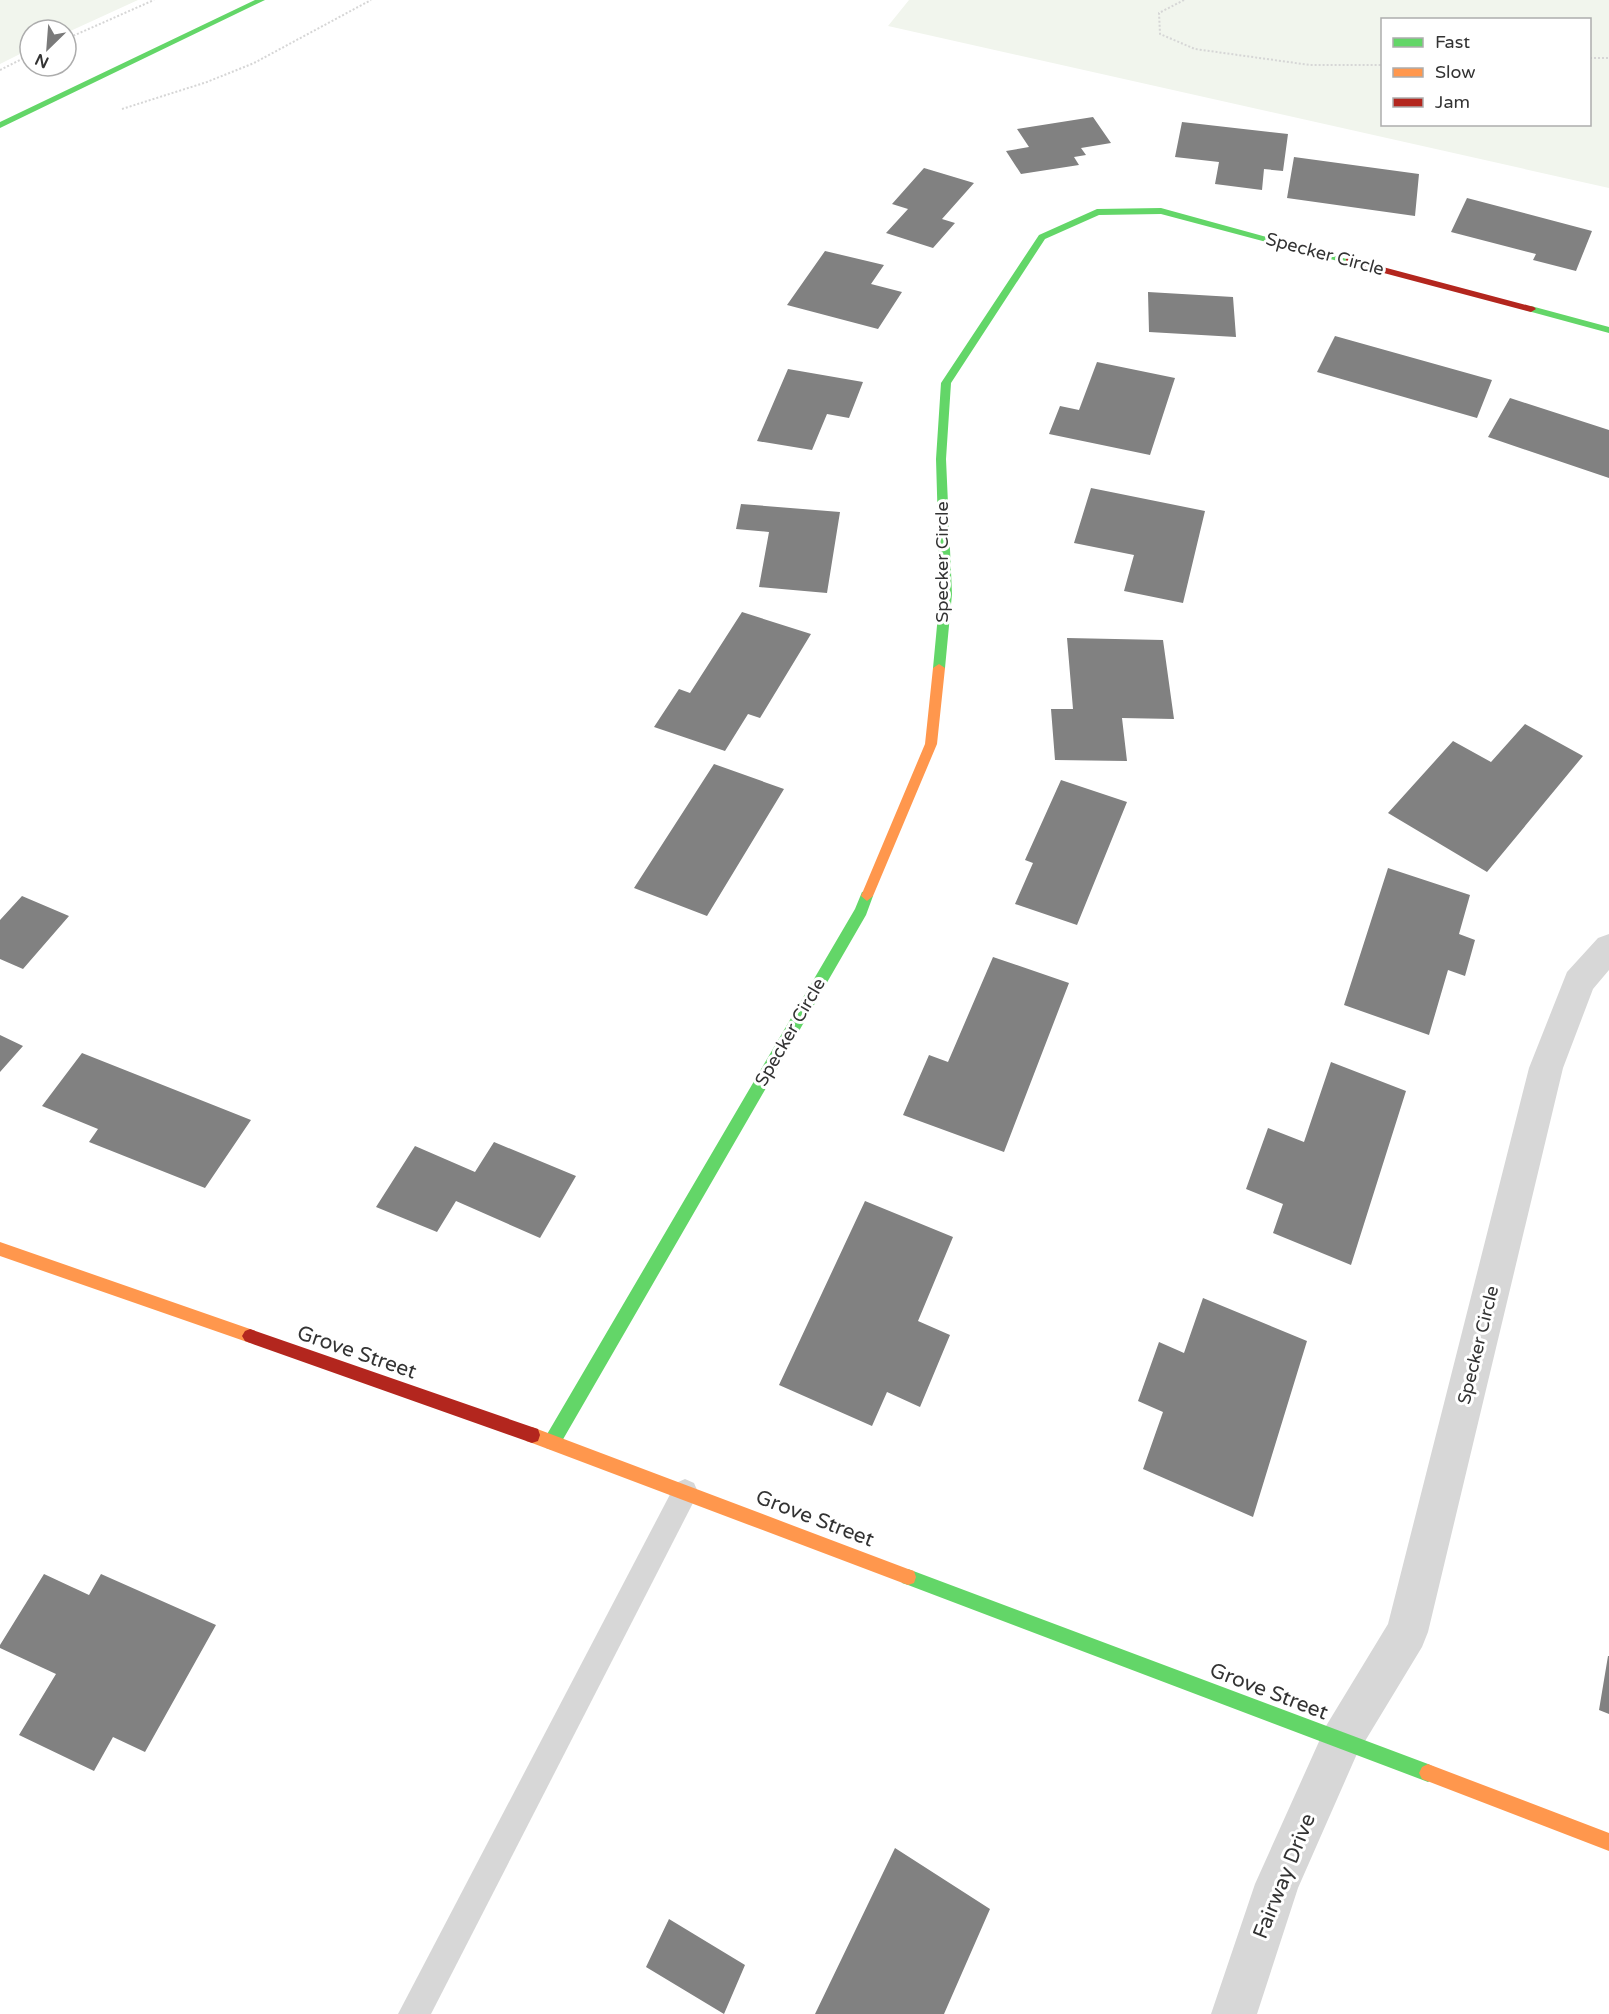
<svg xmlns="http://www.w3.org/2000/svg" width="1609" height="2014" font-family="'Varela Round',sans-serif">
	<rect width="100%" height="100%" fill="#fff"/>
	<!-- green -->
	<path fill="#f1f5ed" fill-rule="evenodd" d="M0,0h138l-72,33v-3h-36v19l-30,15z
		M909,0h700v188l-721,-162zM1382,20h208v104h-208z"/>
	<!-- building -->
	<path fill="#818181" d="M1093,117l18,26 -30,5 5,7 -12,2 5,8 -58,9 -15,-23 23,-4 -12,-18z
		M1182,122l106,12 -5,37 -19,-2 -2,21 -47,-6 4,-22 -44,-5z
		M1294,157l125,17 -4,42 -128,-18z
		M924,168l50,15 -32,36 13,4 -22,25 -47,-15 22,-24 -16,-5z
		M1467,198l125,33 -16,40 -43,-11 3,-6 -85,-22z
		M825,251l59,14 -13,19 31,8 -24,37 -91,-24z
		M1148,292l85,5 3,40 -87,-5z
		M1335,336l157,44 -15,38 -160,-46z
		M1097,362l78,16 -25,77 -101,-21 11,-28 19,4z
		M788,369l75,13 -14,36 -22,-4 -15,36 -55,-9z
		M1510,398l99,32v48l-121,-41z
		M1091,488l114,23 -22,92 -59,-12 10,-36 -60,-12z
		M741,504l99,8 -13,81 -68,-6 10,-55 -33,-3z
		M742,612l69,22 -51,84 -12,-4 -23,37 -71,-24 25,-38 11,4z
		M1067,638l96,2 11,79 -52,-1 5,43 -72,-1 -4,-51h22z
		M1525,724l58,32 -96,116 -99,-59 65,-72 38,21z
		M714,764l70,25 -77,127 -73,-28z
		M1061,780l66,22 -50,123 -62,-21 18,-41 -8,-3z
		M1388,868l82,27 -11,39 16,6 -10,36 -17,-6 -19,65 -85,-30z
		M22,896l47,20 -46,53 -23,-10v-39z
		M993,957l76,26 -65,169 -101,-37 26,-60 19,7z
		M0,1035l23,11 -23,26z
		M82,1053l169,67 -46,68 -116,-46 9,-13 -56,-23z
		M1331,1062l75,29 -55,174 -78,-32 10,-29 -37,-15 22,-61 36,14z
		M494,1142l82,34 -36,62 -84,-37 -19,31 -61,-25 39,-61 60,26z
		M865,1201l88,36 -35,84 32,14 -30,72 -33,-15 -15,34 -93,-41z
		M1203,1298l104,43 -54,176 -110,-48 20,-57 -25,-11 21,-59 25,11z
		M44,1574l45,21 12,-21 115,51 -71,127 -32,-15 -19,34 -75,-36 37,-61 -56,-26v-3z
		M1608,1656h1v58l-10,-4z
		M895,1848l95,61 -46,105h-129z
		M669,1919l76,46 -21,49 -78,-47z"/>
	<g fill="none" stroke-linecap="round" stroke-linejoin="round">
		<!-- path -->
		<path stroke="#d6d6d6" stroke-width="2" stroke-dasharray="2 2" stroke-linecap="butt" d="M1184,0l-25,13 1,21 35,15 115,16h72
			M66,39l88,-39
			M1590,58h19
			M0,70l30,-15
			M122,109l85,-27 47,-19 117,-63"/>
		<!-- lane -->
		<path fill="#d7d7d7" fill-rule="evenodd" d="M685,1479l9,4 4,9 -4,9 -263,513h-33l278,-531z"/>
		<!-- street -->
		<path fill="#d7d7d7" fill-rule="evenodd" d="M1609,934v36l-16,19 -30,79 -135,564 -6,15 -66,109 -58,132 -41,126h-46l44,-130 71,-158 62,-102 141,-556 38,-96 31,-34z"/>
		<!-- fast -->
		<path fill="#63d668" fill-rule="evenodd" d="M255,0h10l-265,128v-6z
			M1161,208l193,53 -5,3 -188,-50 -62,1 -54,24 -94,144 -5,76 6,135 -7,74 -2,3h-8l-2,-3 7,-74 -4,-135 5,-76 98,-148 58,-26z
			M1531,306l78,21v6l-81,-22 -2,-2z
			M867,891l6,5 -7,19 -308,533 -6,2 -6,-2 -2,-6 2,-6 309,-527 7,-17z
			M908,1569l520,195 6,3 3,6 -3,6 -6,3 -520,-197 -6,-2 -2,-6 2,-6z"/>
		<!-- slow -->
		<path fill="#ff974d" fill-rule="evenodd" d="M939,664l6,4 -8,76 -64,152 -6,5 -6,-5 64,-152 8,-76z
			M0,1242l250,87 5,2 3,5 -3,5 -5,2 -250,-87z
			M532,1427l376,142 6,2 2,6 -2,6 -6,2 -376,-142 -6,-2 -2,-6 2,-6z
			M1428,1764l181,69v18l-187,-72 -3,-6 3,-6z"/>
		<!-- jam -->
		<path fill="#b3261e" fill-rule="evenodd" d="M1349,258l185,49 2,2 -5,3 -185,-49v-4z
			M250,1329l282,98 6,2 2,6 -2,6 -6,2 -282,-100 -5,-2 -3,-5 3,-5z"/>
	</g>
	<g text-anchor="middle" stroke-width="6" stroke-linejoin="round" paint-order="stroke">
		<!-- street labels -->
		<g font-size="18" fill="#333" stroke="#fff">
			<text transform="translate(1325 254) rotate(15)" y="6">Specker Circle</text>
			<text transform="translate(942 562) rotate(-90)" y="6">Specker Circle</text>
			<text transform="translate(790 1032) rotate(-60)" y="6">Specker Circle</text>
			<text transform="translate(1478 1345) rotate(-76)" y="6">Specker Circle</text>
		</g>
		<!-- near-street labels -->
		<g font-size="21" fill="#333" stroke="#fff">
			<text transform="translate(357 1352) rotate(19)" y="7">Grove Street</text>
			<text transform="translate(815 1518) rotate(21)" y="7">Grove Street</text>
			<text transform="translate(1269 1691) rotate(21)" y="7">Grove Street</text>
			<text transform="translate(1284 1876) rotate(-68)" y="7">Fairway Drive</text>
		</g>
	</g>
	<!-- legend -->
	<rect x="1381" y="18" width="210" height="108" fill="#ffffff" stroke="#adadad" stroke-width="1.5"/>
	<rect x="1393" y="38" width="30" height="9" fill="#63d668" stroke="#adadad" stroke-width="1.5"/>
	<text x="1435" y="48" font-size="18" fill="#333333">Fast</text>
	<rect x="1393" y="68" width="30" height="9" fill="#ff974d" stroke="#adadad" stroke-width="1.5"/>
	<text x="1435" y="78" font-size="18" fill="#333333">Slow</text>
	<rect x="1393" y="98" width="30" height="9" fill="#b3261e" stroke="#adadad" stroke-width="1.5"/>
	<text x="1435" y="108" font-size="18" fill="#333333">Jam</text>
	<!-- north arrow -->
	<g transform="translate(48 48) rotate(205)"><circle r="28" fill="#ffffff" stroke="#adadad" stroke-width="1.5"/>
	<path d="M0-4.5L10 22L0 15L-10 22Z" fill="#7a7a7a"/>
	<text y="-9" font-size="16" font-weight="bold" text-anchor="middle" fill="#333333">N</text>
	</g>
</svg>
